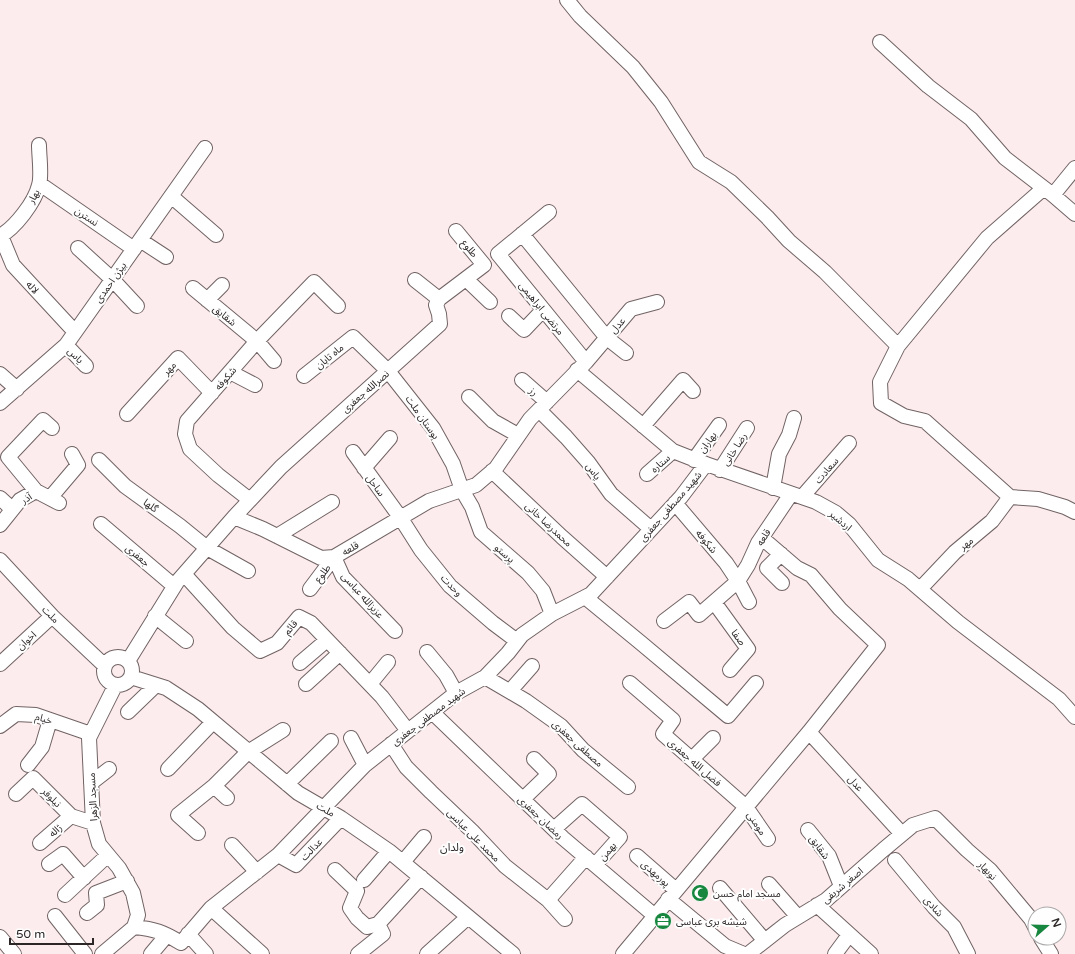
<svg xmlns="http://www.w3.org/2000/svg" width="1075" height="954" font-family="'Varela Round','Noto Sans Arabic',sans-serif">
	<rect width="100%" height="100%" fill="#fdeced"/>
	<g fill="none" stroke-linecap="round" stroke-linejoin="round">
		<!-- minor casing -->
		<g stroke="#716364" stroke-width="16">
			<path id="minor" d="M567,0l13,16 53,51 28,35 38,60 32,20 36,35 22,24 36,31 73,74 -18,36 1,21 23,13 21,5 85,76 28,2 27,8 10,5
				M880,42l48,44 43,33 34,39 48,37 22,19
				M40,184l94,65
				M1053,195l22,-27
				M171,196l45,39
				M549,212l-51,42 88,108
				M522,234l85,104 19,15
				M0,236c15,-8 35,-34 39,-51 3,-9 0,-29 0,-40
				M1,236l12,29 62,67
				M140,240l26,17
				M78,248l34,31 25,27
				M466,279l24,23
				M415,280l24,19
				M193,288l64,53 17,20
				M207,300l15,-15
				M509,316l15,14 19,-20
				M66,345l20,21
				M898,346l89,-108 57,-50
				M577,370l96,81 33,13 110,38 20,11 13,11 29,36 30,19 50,43 101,77 16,18
				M230,372l25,13
				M0,374l17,15
				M304,376l49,-39 35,34 45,57 20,36 9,26 10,17 9,25 47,41 15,18 9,23
				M522,380l25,22
				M469,397l24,24 25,14
				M0,403l66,-58 139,-197
				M539,410l27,27 22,25 23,32 40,35
				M127,414l51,-56 34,35
				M643,426l40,-46 10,11
				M353,452l47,65 21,33 29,36 43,37 24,18
				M99,460l26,26 55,40 27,22 41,23
				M694,460l25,-35
				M364,468l26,-30
				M720,470l27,-42
				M492,471l70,66 45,40
				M647,474l26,-23
				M773,488l6,-34 10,-19 5,-17
				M36,491l-28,-34 35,-37 9,8
				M802,497l47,-54
				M0,498l12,11
				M50,498l28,-33 -6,-11
				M250,500l-32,-25 -28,-26 -5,-15 2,-13 70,-80 57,-59 24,24
				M675,503l51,60 12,18 11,21
				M234,517l29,12 58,29 13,-1 95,-56 47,-16 20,-17 34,-49 56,-57 45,-53 26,-7
				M101,524l73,62
				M0,525l20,-25 16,-9 23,12
				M277,536l55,-34
				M781,554l-14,14 15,15
				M0,560l52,56 52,49
				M184,574l49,54 27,23 17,-8 22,-26 12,6 71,74 26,34
				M310,589l24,-32 9,20 52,54
				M920,589l35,-37 37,-31 18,-24
				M585,597l56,46 87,73 28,-33
				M714,602l34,47 -18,21
				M155,616l31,25
				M664,621l25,-19 10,13 39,-34 10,-16 10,-22 33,-49
				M427,652l19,23 10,18
				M104 671a14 14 0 1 1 28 0a14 14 0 1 1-28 0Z
				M128,661l49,-79 57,-65 47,-50 159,-143 -1,-10 -3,-9 3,-6 45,-34 -28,-34
				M300,663l27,-23
				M0,664l52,-48
				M131,677l35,11 32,21 100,84 43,25 48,33 124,103
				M485,677l41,24 35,25 22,24 45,37
				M630,683l43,37 -10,14 83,73 22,32
				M306,684l34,-31
				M370,684l18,-22
				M510,691l22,-25
				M128,712l27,-26
				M432,712l131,126 92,78
				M0,726l16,-12 20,1 55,19
				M809,732l93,102
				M351,738l14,27
				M391,744l15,23 25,25 41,39 33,35 43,34 17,19
				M692,759l21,-21
				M28,765l14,-18 8,-27
				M168,769l45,-47
				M91,783l18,-14
				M287,784l44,-43
				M214,786l13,12
				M16,794l17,-16 38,38 22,7
				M522,800l27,-26 -15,-15
				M554,829l28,-25 38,33 -25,28
				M808,830l21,26 12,30
				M198,833l-20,-18 36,-29 34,-34 35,-22
				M40,843l31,-27
				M232,845l25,27
				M278,855l18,10 45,-47
				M637,856l39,34
				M895,860l39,47 20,20 14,27
				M403,862l21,-25
				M49,864l14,-10 21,24
				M335,870l22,21 -7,17 7,10 10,9 11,-3 43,-47
				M364,880l25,-29
				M769,884l29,33
				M720,888l45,53
				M65,895l43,-40
				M668,899l57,47 19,8
				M548,900l38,-43
				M817,905l54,49
				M211,908l51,46
				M87,913l10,-8 -1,-12 31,-12
				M55,916l30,38
				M134,927c21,2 29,5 47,16l30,-35 67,-53 87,-90 91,-72 29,-16 23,-24 14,-18 30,-21 39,-20 90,-97 25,-33
				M188,934l18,20
				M0,937l14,17
				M1041,938l10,16
				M102,954l32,-27 4,-12 -5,-22 -14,-25 -20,-24 -6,-21 -4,-85 26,-52
				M151,954l16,-19
				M358,954l25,-20 -5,-10
				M427,954l41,-37
				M623,954l186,-222 69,-87 -38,-36 -29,-34 -14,-7 -35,-30
				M748,954l37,-29 41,-25 57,-50 30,-25 22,-7 32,32 23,20 41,49 4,8
				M835,954l14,-19"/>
		</g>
		<!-- minor -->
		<use href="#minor" stroke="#fff" stroke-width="14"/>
	</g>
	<!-- icons -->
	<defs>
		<g id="mosque-disc" transform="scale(0.9)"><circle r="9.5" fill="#17863e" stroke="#fefefe"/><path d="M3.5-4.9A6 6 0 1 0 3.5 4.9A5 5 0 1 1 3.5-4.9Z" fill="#fff"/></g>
		<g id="office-disc" transform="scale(0.9)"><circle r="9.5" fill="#17863e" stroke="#fefefe"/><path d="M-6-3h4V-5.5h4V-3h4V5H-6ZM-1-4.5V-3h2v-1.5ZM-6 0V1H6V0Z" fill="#fff"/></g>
	</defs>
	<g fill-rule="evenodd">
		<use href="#mosque-disc" x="700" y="893"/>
		<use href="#office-disc" x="663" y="921"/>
	</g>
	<g text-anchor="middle" stroke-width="4" stroke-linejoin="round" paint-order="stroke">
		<!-- street labels -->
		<g font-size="10" fill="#2c2626" stroke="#fefefe">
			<text transform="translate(33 196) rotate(-62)" y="4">بهار</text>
			<text transform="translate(87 216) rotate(34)" y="4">نسترن</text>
			<text transform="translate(470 248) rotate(51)" y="4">طلوع</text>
			<text transform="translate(110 282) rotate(-55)" y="4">بیژن احمدی</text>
			<text transform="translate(33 287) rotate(47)" y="4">لاله</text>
			<text transform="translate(542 308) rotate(51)" y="4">مرتضی ابراهیمی</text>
			<text transform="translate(225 315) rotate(40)" y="4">شقایق</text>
			<text transform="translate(617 325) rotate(-49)" y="4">عدل</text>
			<text transform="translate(76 355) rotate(45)" y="4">یاس</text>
			<text transform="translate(329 356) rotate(-39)" y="4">ماه تابان</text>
			<text transform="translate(169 368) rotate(-47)" y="4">مهر</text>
			<text transform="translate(225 378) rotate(-49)" y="4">شکوفه</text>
			<text transform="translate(365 391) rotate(-41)" y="4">نصرالله جعفری</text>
			<text transform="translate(534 391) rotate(41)" y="4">رز</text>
			<text transform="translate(423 417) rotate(55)" y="4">بوستان ملت</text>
			<text transform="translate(707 442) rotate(-54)" y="4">بهاران</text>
			<text transform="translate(734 449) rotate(-57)" y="4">رضا خانی</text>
			<text transform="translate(660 463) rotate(-42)" y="4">ستاره</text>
			<text transform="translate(826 470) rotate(-49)" y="4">سعادت</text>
			<text transform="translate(594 471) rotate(54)" y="4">یاس</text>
			<text transform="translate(376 485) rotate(54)" y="4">ساحل</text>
			<text transform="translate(26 498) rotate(-32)" y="4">آذر</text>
			<text transform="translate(151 505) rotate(36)" y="4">گلها</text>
			<text transform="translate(670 506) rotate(-49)" y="4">شهید مصطفی جعفری</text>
			<text transform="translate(841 520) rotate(40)" y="4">اردشیر</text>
			<text transform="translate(549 524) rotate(43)" y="4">محمدرضا خانی</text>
			<text transform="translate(763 537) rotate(-58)" y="4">قلعه</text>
			<text transform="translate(707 541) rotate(50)" y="4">شکوفه</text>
			<text transform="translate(966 543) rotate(-38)" y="4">مهر</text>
			<text transform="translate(350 548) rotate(-30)" y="4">قلعه</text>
			<text transform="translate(505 553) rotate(41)" y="4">پرستو</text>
			<text transform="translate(138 555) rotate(40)" y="4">جعفری</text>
			<text transform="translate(322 573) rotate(-53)" y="4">طلوع</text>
			<text transform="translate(452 585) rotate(46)" y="4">وحدت</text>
			<text transform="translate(363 595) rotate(48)" y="4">عزیزالله عباسی</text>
			<text transform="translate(51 614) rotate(46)" y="4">ملت</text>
			<text transform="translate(290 627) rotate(-50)" y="4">قائم</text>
			<text transform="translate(739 637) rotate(54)" y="4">صفا</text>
			<text transform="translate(26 640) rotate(-42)" y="4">اخوان</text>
			<text transform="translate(428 716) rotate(-37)" y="4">شهید مصطفی جعفری</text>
			<text transform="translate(44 718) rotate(16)" y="4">خیام</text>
			<text transform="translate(578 743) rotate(42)" y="4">مصطفی جعفری</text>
			<text transform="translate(695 762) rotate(41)" y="4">فضل الله جعفری</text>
			<text transform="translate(856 783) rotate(48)" y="4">عدل</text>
			<text transform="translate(52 797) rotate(45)" y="4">نیلوفر</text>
			<text transform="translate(92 797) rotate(-93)" y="4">مسجد الزهرا</text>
			<text transform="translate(326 809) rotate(29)" y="4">ملت</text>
			<text transform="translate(541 817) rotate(43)" y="4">رمضان جعفری</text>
			<text transform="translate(757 823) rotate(56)" y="4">مومنی</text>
			<text transform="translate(55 830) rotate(-42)" y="4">ژاله</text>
			<text transform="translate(474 835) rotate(45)" y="4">محمد علی عباسی</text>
			<text transform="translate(820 847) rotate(54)" y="4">شقایق</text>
			<text transform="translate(311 849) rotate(-46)" y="4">عدالت</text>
			<text transform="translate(607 851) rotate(-49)" y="4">بهمن</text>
			<text transform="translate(988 870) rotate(46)" y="4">نوبهار</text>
			<text transform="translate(656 873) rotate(41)" y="4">پورمهدی</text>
			<text transform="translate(842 885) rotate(-40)" y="4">اصغر شریفی</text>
			<text transform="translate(934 906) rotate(48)" y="4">شادی</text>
		</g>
		<!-- poi labels -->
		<g font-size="10" fill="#2c2626" stroke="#fefefe" text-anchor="start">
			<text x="713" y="897">مسجد امام حسن</text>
			<text x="676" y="925">شیشه بری عباسی</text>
		</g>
		<!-- neighbourhood labels -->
		<g font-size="11" fill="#2c2626" stroke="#fefefe">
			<text x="452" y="851">ولدان</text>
		</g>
	</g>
	<!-- north arrow -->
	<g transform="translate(1047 926) rotate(70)"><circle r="19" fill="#fefefe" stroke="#aaa8a8"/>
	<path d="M0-3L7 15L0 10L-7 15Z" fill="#17863e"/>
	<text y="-6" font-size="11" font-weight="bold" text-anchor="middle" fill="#2c2626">N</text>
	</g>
	<!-- scale -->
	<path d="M10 938v6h83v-6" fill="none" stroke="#2c2626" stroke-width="2"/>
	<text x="16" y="938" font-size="12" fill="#2c2626" stroke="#fefefe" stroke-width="3" paint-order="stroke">50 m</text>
</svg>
